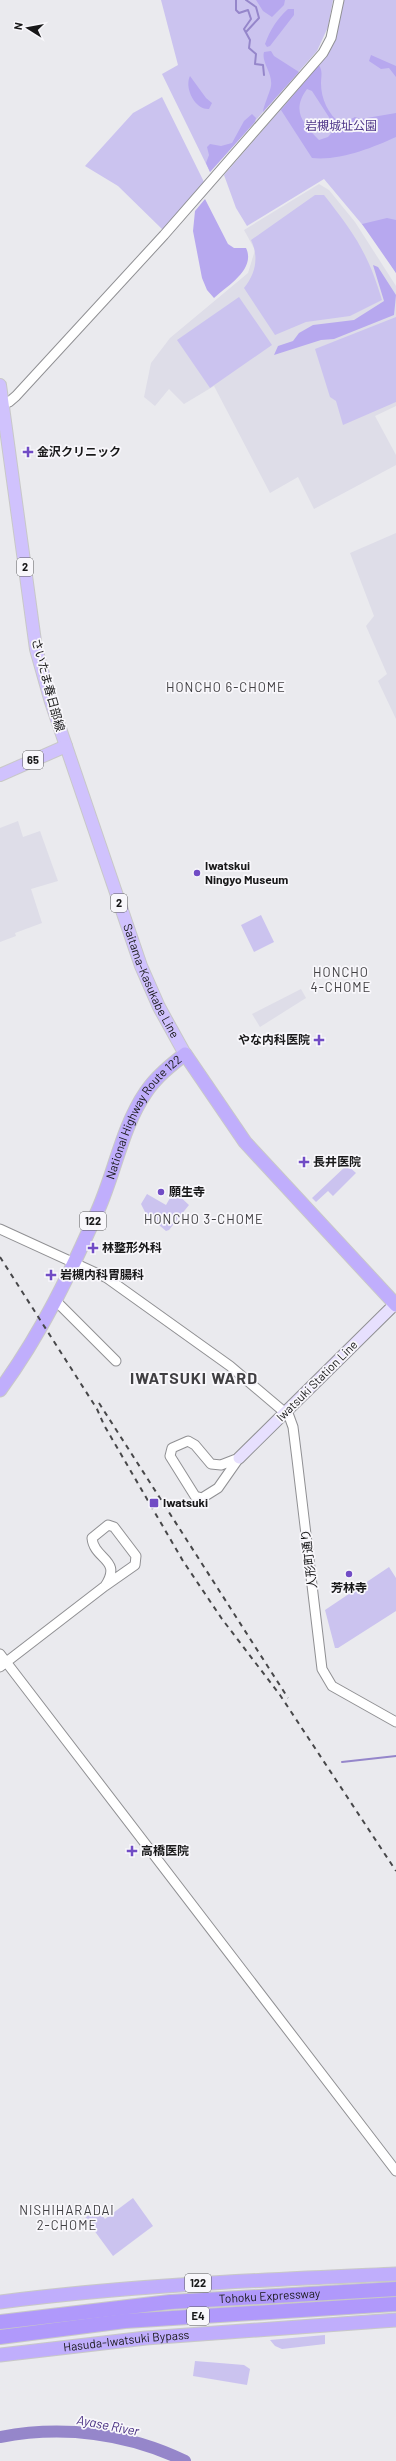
<svg xmlns="http://www.w3.org/2000/svg" width="396" height="2461" font-family="Barlow,'Noto Sans JP',sans-serif">
	<rect width="100%" height="100%" fill="#eaeaee"/>
	<!-- built -->
	<path fill="#dedde8" d="M319,184l10,6 26,32 41,64v120l-21,10 21,39v10l-82,44 -16,-32 -28,16 -56,-107 -30,18 -15,-15 -14,17 -11,-9 7,-34 19,-25 78,-65 7,-23 -11,-20z
		M396,533v186l-18,-38 9,-7 -21,-48 8,-10 -24,-63z
		M18,821l5,16 17,-6 18,50 -27,8 11,34 -27,10 1,3 -16,6v-114z
		M301,989l5,9 -46,29 -8,-13z"/>
	<!-- green -->
	<path fill="#cbc3ef" d="M161,0h172l-5,27 -11,24 -107,121 -48,-98 16,-9z
		M342,0h54v273l-20,-32 -52,-62 -77,47 -11,-18 -12,-33 95,-110 6,-8z
		M162,97l42,85 -41,48 -45,-44 -33,-20 48,-53z
		M315,195h9c30,38 44,58 58,105l-32,16 -44,6 -31,13 -31,-47c12,-15 15,-31 7,-48z
		M239,297l33,48 -62,43 -33,-48z
		M396,317v85l-53,23 -7,-24 -6,-4 -15,-48z
		M261,915l13,27 -20,10 -13,-27z
		M347,1165l9,8 -23,23 -5,-5 -12,11 -4,-4z
		M174,1191l15,14 -20,25 -3,1 -20,-17 -5,-10 6,-10 19,11z
		M389,1567l7,11v33l-58,37h-3l-10,-38z
		M133,2198l20,28 -40,30 -28,-38 12,-9 8,10z
		M325,2335v9l-43,5 -7,-3 -5,-6z
		M195,2361l49,4 6,4 -3,16 -54,-9z"/>
	<!-- forest -->
	<path fill="#b7a8ef" fill-rule="evenodd" d="M256,0h29l-1,5 -12,12 -9,-6z
		M288,9h6v6l-24,31 -3,1 -2,-3c5,-14 12,-25 23,-35z
		M271,51l3,5 25,16 -36,40c0,-5 7,-20 8,-26 2,-13 -10,-24 -7,-34z
		M371,55l25,11v11l-7,-9 -8,1 -12,-8z
		M319,65c4,7 2,11 2,18 0,16 7,31 20,41l14,-7 6,2 35,-6v24c-24,11 -57,24 -84,21l-31,-48zM307,89l5,2 24,37 -8,9 -9,3c-16,-17 -28,-29 -12,-51z
		M190,76l16,22 6,5 -3,6c-14,1 -25,-21 -19,-33z
		M252,114l4,4 -1,4 -45,50 -4,-9 3,-8 -2,-8 3,-3 11,2 11,-3 12,-22z
		M205,199l23,45 6,4h12c10,21 -18,37 -32,50l-7,-8 -5,-12 -9,-47 2,-20z
		M387,218l9,2v53l-34,-49z
		M373,265l5,2 18,28 -2,20 -60,24 -13,1 -47,15 4,-9 15,-5 6,-8 14,-8 41,-5 30,-19z"/>
	<g fill="none" stroke-linecap="round" stroke-linejoin="round">
		<!-- stream -->
		<path stroke="#9586ca" stroke-width="2" d="M236,0v10l3,3 9,-3 3,9 -7,10 6,11 -1,8 7,6 -1,10 8,1 1,10
			M246,0l10,7 3,11 -13,14
			M342,1762l54,-6"/>
		<!-- river -->
		<path stroke="#9586ca" stroke-width="12" d="M0,2437c63,-12 127,-4 185,24"/>
		<!-- tertiary casing -->
		<g stroke="#909093" stroke-width="11">
			<path id="tertiary" d="M0,405l9,-3 7,-6 148,-161 159,-182 8,-15 8,-38
				M0,1229l107,49 123,88 59,50 4,11 4,32 25,210 10,17 64,36
				M57,1302l59,59
				M188,1441l7,4 16,19 10,1 18,-7 -21,30 -16,10 -7,-2 -25,-40 2,-8z
				M0,1654l396,517
				M0,1667l105,-81 30,-21 1,-9 -22,-29 -6,-2 -16,13c2,22 31,21 13,48"/>
		</g>
		<!-- secondary casing -->
		<g stroke="#909093" stroke-width="13">
			<path id="secondary" d="M239,1458l157,-155"/>
		</g>
		<!-- primary casing -->
		<g stroke="#c8c8c8" stroke-width="14">
			<g id="primary">
				<path id="s1" d="M0,385l36,264 15,53 90,264 18,41 26,47"/>
				<path d="M0,775l66,-29"/>
			</g>
		</g>
		<!-- trunk casing -->
		<g stroke="#c8c8c8" stroke-width="15">
			<g id="trunk">
				<path id="s2" d="M0,1390c41,-56 70,-116 98,-180 17,-38 24,-83 48,-118 10,-15 25,-27 39,-38l60,88 151,163"/>
				<path d="M0,2302c132,-17 263,-22 396,-28"/>
				<path id="s3" d="M0,2355l146,-17 250,-18"/>
			</g>
		</g>
		<!-- motorway casing -->
		<g stroke="#c8c8c8" stroke-width="16">
			<g id="motorway">
				<path id="s4" d="M0,2322l170,-20 226,-13"/>
				<path d="M0,2337l125,-16 271,-17"/>
			</g>
		</g>
		<!-- tertiary -->
		<use href="#tertiary" stroke="#fff" stroke-width="9"/>
		<!-- secondary -->
		<use href="#secondary" stroke="#e7e0fe" stroke-width="11"/>
		<!-- primary -->
		<use href="#primary" stroke="#d0c2fd" stroke-width="12"/>
		<!-- trunk -->
		<use href="#trunk" stroke="#c0aefc" stroke-width="13"/>
		<!-- motorway -->
		<use href="#motorway" stroke="#b099fb" stroke-width="14"/>
		<!-- rail -->
		<path stroke="#474749" stroke-width="2" stroke-dasharray="5 5" stroke-linecap="butt" d="M0,1257l97,152 7,16 79,136 39,58 58,76 116,176
			M99,1403l189,295"/>
	</g>
	<!-- markers -->
	<g fill="#714cc5" stroke="#f8f7fb" stroke-width="1.5">
		<path d="M26 446h4v4h4v4h-4v4h-4v-4h-4v-4h4z"/>
		<circle cx="197" cy="873" r="4"/>
		<path d="M317 1034h4v4h4v4h-4v4h-4v-4h-4v-4h4z"/>
		<path d="M302 1156h4v4h4v4h-4v4h-4v-4h-4v-4h4z"/>
		<circle cx="161" cy="1192" r="4"/>
		<path d="M91 1242h4v4h4v4h-4v4h-4v-4h-4v-4h4z"/>
		<path d="M49 1269h4v4h4v4h-4v4h-4v-4h-4v-4h4z"/>
		<rect x="149" y="1498" width="10" height="10" rx="2"/>
		<circle cx="349" cy="1574" r="4"/>
		<path d="M130 1845h4v4h4v4h-4v4h-4v-4h-4v-4h4z"/>
	</g>
	<g text-anchor="middle" stroke-width="3.5" stroke-linejoin="round" paint-order="stroke">
		<!-- shield labels -->
		<g fill="#f8f7fb" stroke="#5b5b5d" stroke-width="1">
			<rect x="17" y="558" width="16" height="18" rx="3"/>
			<rect x="23" y="751" width="20" height="18" rx="3"/>
			<rect x="111" y="894" width="16" height="18" rx="3"/>
			<rect x="80" y="1212" width="26" height="18" rx="3"/>
			<rect x="185" y="2274" width="26" height="18" rx="3"/>
			<rect x="187" y="2307" width="22" height="18" rx="3"/>
		</g>
		<g font-size="11" font-weight="bold" fill="#181819">
			<text x="25" y="571">2</text>
			<text x="33" y="764">65</text>
			<text x="119" y="907">2</text>
			<text x="93" y="1225">122</text>
			<text x="198" y="2287">122</text>
			<text x="198" y="2320">E4</text>
		</g>
		<!-- park labels -->
		<g font-size="12" fill="#4f3789" stroke="#f8f7fb">
			<text x="341" y="130">岩槻城址公園</text>
		</g>
		<!-- poi labels -->
		<g font-size="12" font-weight="bold" fill="#181819" stroke="#f8f7fb" text-anchor="start">
			<text x="37" y="456">金沢クリニック</text>
			<text x="205" y="870">Iwatskui<tspan x="205" dy="14">Ningyo Museum</tspan></text>
			<text x="310" y="1044" text-anchor="end">やな内科医院</text>
			<text x="313" y="1166">長井医院</text>
			<text x="169" y="1196">願生寺</text>
			<text x="102" y="1252">林整形外科</text>
			<text x="60" y="1279">岩槻内科胃腸科</text>
			<text x="163" y="1507">Iwatsuki</text>
			<text x="349" y="1592" text-anchor="middle">芳林寺</text>
			<text x="141" y="1855">高橋医院</text>
		</g>
		<!-- street labels -->
		<g font-size="12" fill="#181819" stroke="#f8f7fb">
			<text transform="translate(48 685) rotate(75)" y="4">さいたま春日部線</text>
			<text dy="4" stroke="none"><textPath href="#s1" startOffset="618">Saitama-Kasukabe Line</textPath></text>
			<text dy="4" stroke="none"><textPath href="#s2" startOffset="310">National Highway Route 122</textPath></text>
			<text transform="translate(317 1381) rotate(-45)" y="4">Iwatsuki Station Line</text>
			<text transform="translate(309 1559) rotate(-97)" y="4">人形町通り</text>
			<text dy="4" stroke="none"><textPath href="#s4" startOffset="271">Tohoku Expressway</textPath></text>
			<text dy="4" stroke="none"><textPath href="#s3" startOffset="127">Hasuda-Iwatsuki Bypass</textPath></text>
		</g>
		<!-- neighbourhood labels -->
		<g font-size="13" letter-spacing="1" fill="#403f42" stroke="#f8f7fb">
			<text x="226" y="692">HONCHO 6-CHOME</text>
			<text x="341" y="977">HONCHO<tspan x="341" dy="15">4-CHOME</tspan></text>
			<text x="204" y="1224">HONCHO 3-CHOME</text>
			<text x="67" y="2215">NISHIHARADAI<tspan x="67" dy="15">2-CHOME</tspan></text>
		</g>
		<!-- water labels -->
		<g font-size="13" font-style="italic" fill="#493082" stroke="#f8f7fb">
			<text transform="translate(108 2425) rotate(11)" y="5">Ayase River</text>
		</g>
		<!-- district labels -->
		<g font-size="16" font-weight="bold" letter-spacing="1" fill="#403f42" stroke="#f8f7fb">
			<text x="194" y="1384">IWATSUKI WARD</text>
		</g>
	</g>
	<!-- north arrow -->
	<g transform="translate(28 28) rotate(281)" stroke="#f8f7fb" stroke-width="3" paint-order="stroke">
	<path d="M0-3L7 15L0 10L-7 15Z" fill="#181819"/>
	<text y="-6" font-size="11" font-weight="bold" text-anchor="middle" fill="#181819">N</text>
	</g>
</svg>
